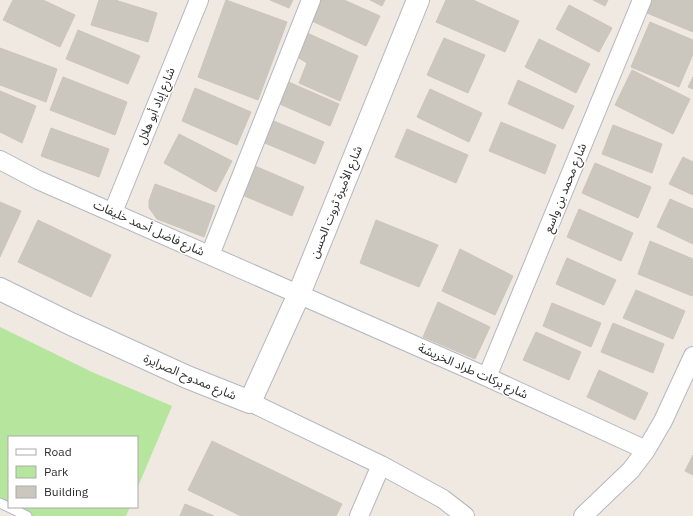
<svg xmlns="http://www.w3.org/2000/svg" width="693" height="516" font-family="'IBM Plex Sans','Noto Sans Arabic',sans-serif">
	<rect width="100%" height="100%" fill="#efe9e1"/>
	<!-- green -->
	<path fill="#b6e59e" d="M0,327l92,45 80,34 -35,83v-52h-128v70h121l-4,9h-99l-27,-13z"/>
	<!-- building -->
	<path fill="#cbc7bf" stroke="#cbc5ba" d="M13,0h30l32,15 -15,32 -57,-27z
		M99,0h16l42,13 -9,29 -57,-17z
		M226,0l61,22 -29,78 -60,-23z
		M270,0h23l-4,8z
		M321,0h23l36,16 -14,30 -54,-25z
		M370,0h15l-3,6z
		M446,0h27l46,21 -14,31 -69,-30z
		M593,0h15l-3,6z
		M652,0h41v32l-46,-19z
		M569,5l43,23 -13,24 -43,-23z
		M650,22l43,18v14l-14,33 -48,-20z
		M78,30l62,26 -12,28 -62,-25z
		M305,32l53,24 -18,45 -41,-18 8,-20 -13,-8z
		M444,38l41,17 -17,38 -41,-18z
		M539,39l51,25 -14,29 -51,-26z
		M0,48l57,21 -11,33 -46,-17z
		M632,70l58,29 -17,35 -58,-29z
		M63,77l64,25 -12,33 -65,-25z
		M693,77v12l-5,-2z
		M284,80l55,24 -9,22 -55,-24z
		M518,80l56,26 -11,23 -55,-25z
		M195,88l56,24 -14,33 -55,-24z
		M430,89l52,24 -13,29 -52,-25z
		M0,91l36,15 -14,37 -22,-11z
		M269,119l55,23 -9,22 -55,-23z
		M501,122l55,23 -11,29 -56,-23z
		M613,125l49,19 -10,29 -50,-19z
		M51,128l58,21 -10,28 -58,-21z
		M407,129l61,26 -12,28 -61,-26z
		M179,134l53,27 -16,31 -52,-29z
		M683,157l10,5v33l-24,-11z
		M248,163l56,24 -12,29 -57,-24z
		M595,163l56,24 -13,31 -56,-25z
		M155,184l60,22 -11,31 -47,-18 -8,-11v-7z
		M670,199l23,10v35l-36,-17z
		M0,202l21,9 -21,46z
		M579,209l54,24 -12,28 -54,-24z
		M38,220l73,35 -20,42 -73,-35z
		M376,220l62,25 -19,42 -59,-24z
		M650,241l43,18v33l-1,4 -54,-22z
		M460,249l53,27 -18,39 -53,-24z
		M567,258l49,22 -12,25 -48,-21z
		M636,290l49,21 -12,28 -50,-21z
		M438,302l52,25 -15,32 -52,-22z
		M552,303l49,20 -10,24 -48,-21z
		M613,323l51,21 -11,29 -52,-21z
		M536,332l45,20 -12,28 -46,-20z
		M599,370l49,23 -13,27 -48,-23z
		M212,441l130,63 -6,12h-95l-53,-26z
		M693,455v20l-8,-4z
		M185,504l29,12h-34z"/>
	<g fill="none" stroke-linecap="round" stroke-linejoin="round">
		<!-- lane casing -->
		<g stroke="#b4b7c1" stroke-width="11">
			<path id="lane" d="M0,503l27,13"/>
		</g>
		<!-- street casing -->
		<g stroke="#b4b7c1" stroke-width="20">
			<path id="street" d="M0,160l38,20 449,197 159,73
				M113,212l86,-212
				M210,255l101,-255
				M487,377l155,-377
				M250,402l131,63 62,34 22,17
				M359,516l22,-51
				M583,516l48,-46 15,-20 17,-29 30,-65"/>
		</g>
		<!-- secondary casing -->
		<g stroke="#b4b7c1" stroke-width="24">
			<path id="secondary" d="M0,289l71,35 116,53 63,25 49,-108 119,-294"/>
		</g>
		<!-- lane -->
		<use href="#lane" stroke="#fff" stroke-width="9"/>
		<!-- street -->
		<use href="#street" stroke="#fff" stroke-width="18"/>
		<!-- secondary -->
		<use href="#secondary" stroke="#fff" stroke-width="22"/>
	</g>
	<g text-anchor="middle" stroke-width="3" stroke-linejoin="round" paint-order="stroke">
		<!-- street labels -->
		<g font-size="12" fill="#2e2e2e" stroke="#fff">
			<text transform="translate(156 106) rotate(-68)" y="4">شارع إياد أبو هلال</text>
			<text transform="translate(565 188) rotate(-68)" y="4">شارع محمد بن واسع</text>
			<text transform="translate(336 202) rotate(-68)" y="4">شارع الأميرة ثروت الحسن</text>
			<text transform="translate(149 228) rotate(24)" y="4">شارع فاضل أحمد خليفات</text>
			<text transform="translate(473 371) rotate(24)" y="4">شارع بركات طراد الخريشة</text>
			<text transform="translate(190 377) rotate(23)" y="4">شارع ممدوح الصرايرة</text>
		</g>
	</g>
	<!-- legend -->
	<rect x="8" y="436" width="130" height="72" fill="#ffffff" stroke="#ababab"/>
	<rect x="16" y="449" width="20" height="6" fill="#ffffff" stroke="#ababab"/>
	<text x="44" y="456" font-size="12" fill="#2e2e2e">Road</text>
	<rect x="16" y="466" width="20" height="12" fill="#b6e59e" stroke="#ababab"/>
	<text x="44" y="476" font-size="12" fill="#2e2e2e">Park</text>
	<rect x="16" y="486" width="20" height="12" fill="#cbc7bf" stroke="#ababab"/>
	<text x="44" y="496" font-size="12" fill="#2e2e2e">Building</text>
</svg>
